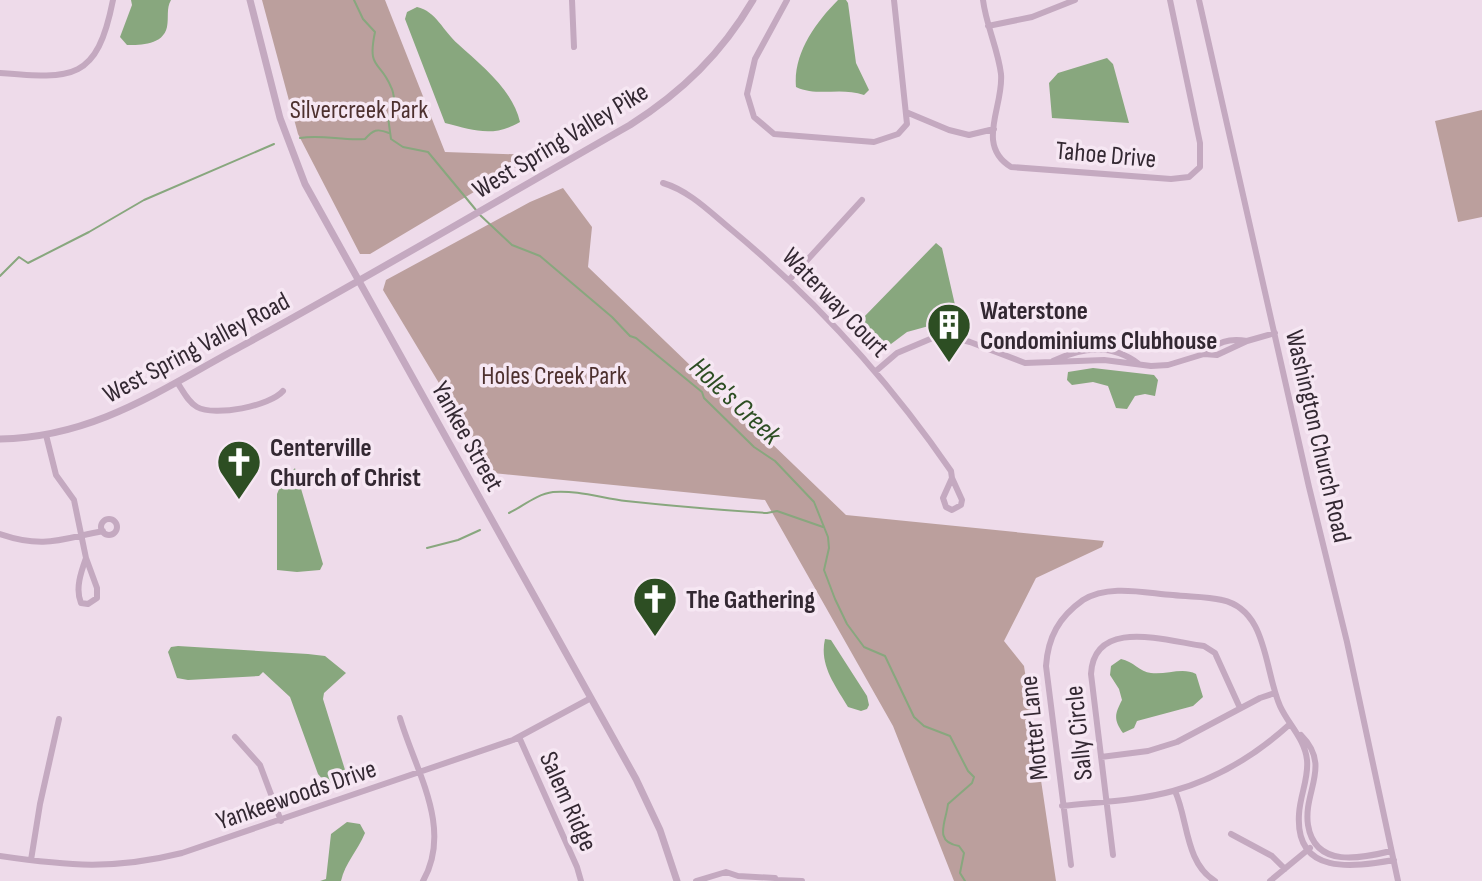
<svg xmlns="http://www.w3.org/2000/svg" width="1482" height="881" font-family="'Sofia Sans Condensed',sans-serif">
	<rect width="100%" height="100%" fill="#eedbea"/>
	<!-- green -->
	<path fill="#bb9f9d" d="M262,0h123l60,152 91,3 -166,99h-10l-62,-120z
		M1482,110v107l-24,5 -23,-101z
		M563,188l29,39 -4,40 258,248 258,26 -2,6 -66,31 -32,63 20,25 32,215h-102l-61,-155 -128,-226 -272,-27 -110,-183 3,-10 144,-78z"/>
	<!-- water -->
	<path fill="#88a77e" d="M131,0h40c-5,9 -2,17 -4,27 -4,18 -26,18 -40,18l-7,-8 12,-32z
		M838,0h8l2,3 8,60 13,27 -5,5c-23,-8 -47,2 -68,-8 -3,-33 19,-64 42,-87z
		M417,7c19,4 26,24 41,37 23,21 55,46 62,78 -28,16 -46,8 -75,1l-40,-104 2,-7z
		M1107,58l6,6 16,59 -77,-5 -3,-35 9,-10z
		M936,243l6,5 16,70 -51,14 -24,18 -19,-17 -2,-14z
		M1093,368l61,7 4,5 -3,16 -10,-2 -10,2 -8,13 -11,-1 -8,-22 -15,-4 -21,3 -5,-5 1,-8z
		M295,468l28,96 -3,6 -23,2 -20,-2v-76l5,-12z
		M825,639l6,1 36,56 2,9 -2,4 -6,2 -13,-4c-13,-22 -29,-42 -23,-68z
		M178,646l130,8 17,2 21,17 -22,20 -1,6 23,74c-4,10 -11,10 -21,9l-7,-8 -28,-77 -27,-25 -4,4 -71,4 -11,-2 -9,-26 3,-5z
		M1121,659c12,2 19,13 30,14 15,2 32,-6 45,1l7,23 -10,9 -56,15 -3,7 -11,5c-10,-14 -8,-19 -1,-33l-3,-11 -9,-14 1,-9z
		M347,822l13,2 5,9c-7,17 -20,30 -24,48h-21l6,-2 5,-45z"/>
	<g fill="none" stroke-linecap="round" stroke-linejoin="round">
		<!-- stream -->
		<path stroke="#88a77e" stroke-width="2" d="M354,0l9,19 12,13c-8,38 5,28 16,55 3,5 3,13 4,19l-7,11 3,22 12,8 25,5 48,58
			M300,138c22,-4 42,3 65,1 8,-9 12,-11 24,-6
			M480,215l32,30 28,11 72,61 18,19 6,2 66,54 2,6 50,49 21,14 39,41 14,35 1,11 -5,22 11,29 12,25 17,23 21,9 29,61 10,9 26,10 18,35 6,6 -2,6 -24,21c-2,18 -15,38 11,42l5,7 -4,20 5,8
			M0,276l19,-19 9,6 61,-31 55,-32 130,-56
			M509,513c14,-7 28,-19 44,-21 24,-2 49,6 73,9 46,5 94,9 141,12l10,-2 46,16
			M427,548l31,-8 22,-10"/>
		<!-- minor -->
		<path stroke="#c4a9c0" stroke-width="6" d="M572,0l2,47
			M787,0l-32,59 -8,35 7,23 20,17 100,8 24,-8 9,-10 -13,-124
			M983,0c3,25 15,49 18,74 3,32 -26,71 10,93l160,12 18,-2 11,-10v-24l-30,-143
			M1199,0l110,487 38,155 51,239
			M988,26l44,-9 43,-17
			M0,73c73,6 97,8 113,-73
			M906,112l43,18 20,5 25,-6
			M663,183c27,8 48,30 70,48 84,70 156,150 218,240l1,7 -9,20 3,9 6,3 9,-5 1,-5 -10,-22
			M789,280l73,-80
			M1204,354c14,-12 24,-16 43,-13
			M1053,361c29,-14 59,-18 86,3
			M876,371l21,-18 38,-16h16l19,5 55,21 79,-3 47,6 17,-1 36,-11 13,1 30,-14 28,-8
			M177,382c6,9 11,20 20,25 18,10 73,-1 86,-16
			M46,435l10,40 18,25 12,58 11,30v10l-9,6 -7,-1c-6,-14 0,-31 5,-45
			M101 527a8 8 0 1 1 16 0a8 8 0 1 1-16 0Z
			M0,534c44,15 61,5 103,-3
			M400,718c16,54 53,110 23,163
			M1301,735c31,31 2,56 7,90 7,44 54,33 83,26
			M235,737l25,28 21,56
			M519,737l58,130 4,14
			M1101,757l47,-6 29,-9 83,-44 15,-5
			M1175,791c13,28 10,72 40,90
			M1062,806c36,-4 75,-5 111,-15 43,-12 84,-37 117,-67
			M1231,834l41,22 13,13
			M1113,855l-22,-181c3,-57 75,-33 113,-28l11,7 25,55
			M0,856c68,10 114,14 182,-3l331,-113 78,-42
			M31,860l9,-56 19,-85
			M1071,865l-25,-199c2,-29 13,-49 37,-66 26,-16 62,-7 90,-5 16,2 33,1 49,5 46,10 42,70 58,106 8,18 25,33 27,54 2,18 -7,35 -8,54 -4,62 54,53 95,46
			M775,880l27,1
			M696,881l30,-9 12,4 37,2
			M1270,881l40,-33"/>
		<!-- tertiary -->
		<path stroke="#c4a9c0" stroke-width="7" d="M250,0l30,118 25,66 331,595 24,51 17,51
			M0,439c95,-2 160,-49 240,-92 132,-72 260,-148 390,-222 52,-33 92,-72 123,-125"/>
	</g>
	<!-- icons -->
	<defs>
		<g id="building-pin" transform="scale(2.3)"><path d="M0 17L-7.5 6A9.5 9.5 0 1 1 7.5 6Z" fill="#2d4e23" stroke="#f6e7f3"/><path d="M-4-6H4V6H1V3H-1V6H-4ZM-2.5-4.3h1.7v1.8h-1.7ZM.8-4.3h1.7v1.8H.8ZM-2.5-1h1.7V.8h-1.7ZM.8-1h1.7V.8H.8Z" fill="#fff"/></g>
		<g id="church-pin" transform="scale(2.3)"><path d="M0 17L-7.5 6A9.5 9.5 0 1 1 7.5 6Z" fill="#2d4e23" stroke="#f6e7f3"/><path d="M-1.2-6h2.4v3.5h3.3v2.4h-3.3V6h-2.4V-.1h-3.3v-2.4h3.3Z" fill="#fff"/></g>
	</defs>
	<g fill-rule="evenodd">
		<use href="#building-pin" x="949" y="325"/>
		<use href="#church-pin" x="239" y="462"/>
		<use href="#church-pin" x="655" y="599"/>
	</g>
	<g text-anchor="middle" stroke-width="7" stroke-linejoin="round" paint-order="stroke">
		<!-- park labels -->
		<g font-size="26" fill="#4e312f" stroke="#f6e7f3">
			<text x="359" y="118">Silvercreek Park</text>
			<text x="554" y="384">Holes Creek Park</text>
		</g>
		<!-- street labels -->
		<g font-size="26" fill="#332832" stroke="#f6e7f3">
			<text transform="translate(560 140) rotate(-31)" y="9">West Spring Valley Pike</text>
			<text transform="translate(1106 154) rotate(5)" y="9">Tahoe Drive</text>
			<text transform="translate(836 302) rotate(46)" y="9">Waterway Court</text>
			<text transform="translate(196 347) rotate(-28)" y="9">West Spring Valley Road</text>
			<text transform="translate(468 436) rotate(61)" y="9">Yankee Street</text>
			<text transform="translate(1319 436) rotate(77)" y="9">Washington Church Road</text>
			<text transform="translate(1033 728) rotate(-96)" y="9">Motter Lane</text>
			<text transform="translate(1078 733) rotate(-96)" y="9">Sally Circle</text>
			<text transform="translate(296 794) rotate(-19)" y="9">Yankeewoods Drive</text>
			<text transform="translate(569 801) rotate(66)" y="9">Salem Ridge</text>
		</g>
		<!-- poi labels -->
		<g font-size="26" font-weight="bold" fill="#332832" stroke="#f6e7f3" text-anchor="start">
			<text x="980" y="319">Waterstone<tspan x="980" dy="30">Condominiums Clubhouse</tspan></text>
			<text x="270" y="456">Centerville<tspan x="270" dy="30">Church of Christ</tspan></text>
			<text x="686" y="608">The Gathering</text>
		</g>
		<!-- water labels -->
		<g font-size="28" font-style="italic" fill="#2d4e23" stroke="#f6e7f3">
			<text transform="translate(736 400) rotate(43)" y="10">Hole's Creek</text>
		</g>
	</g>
</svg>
